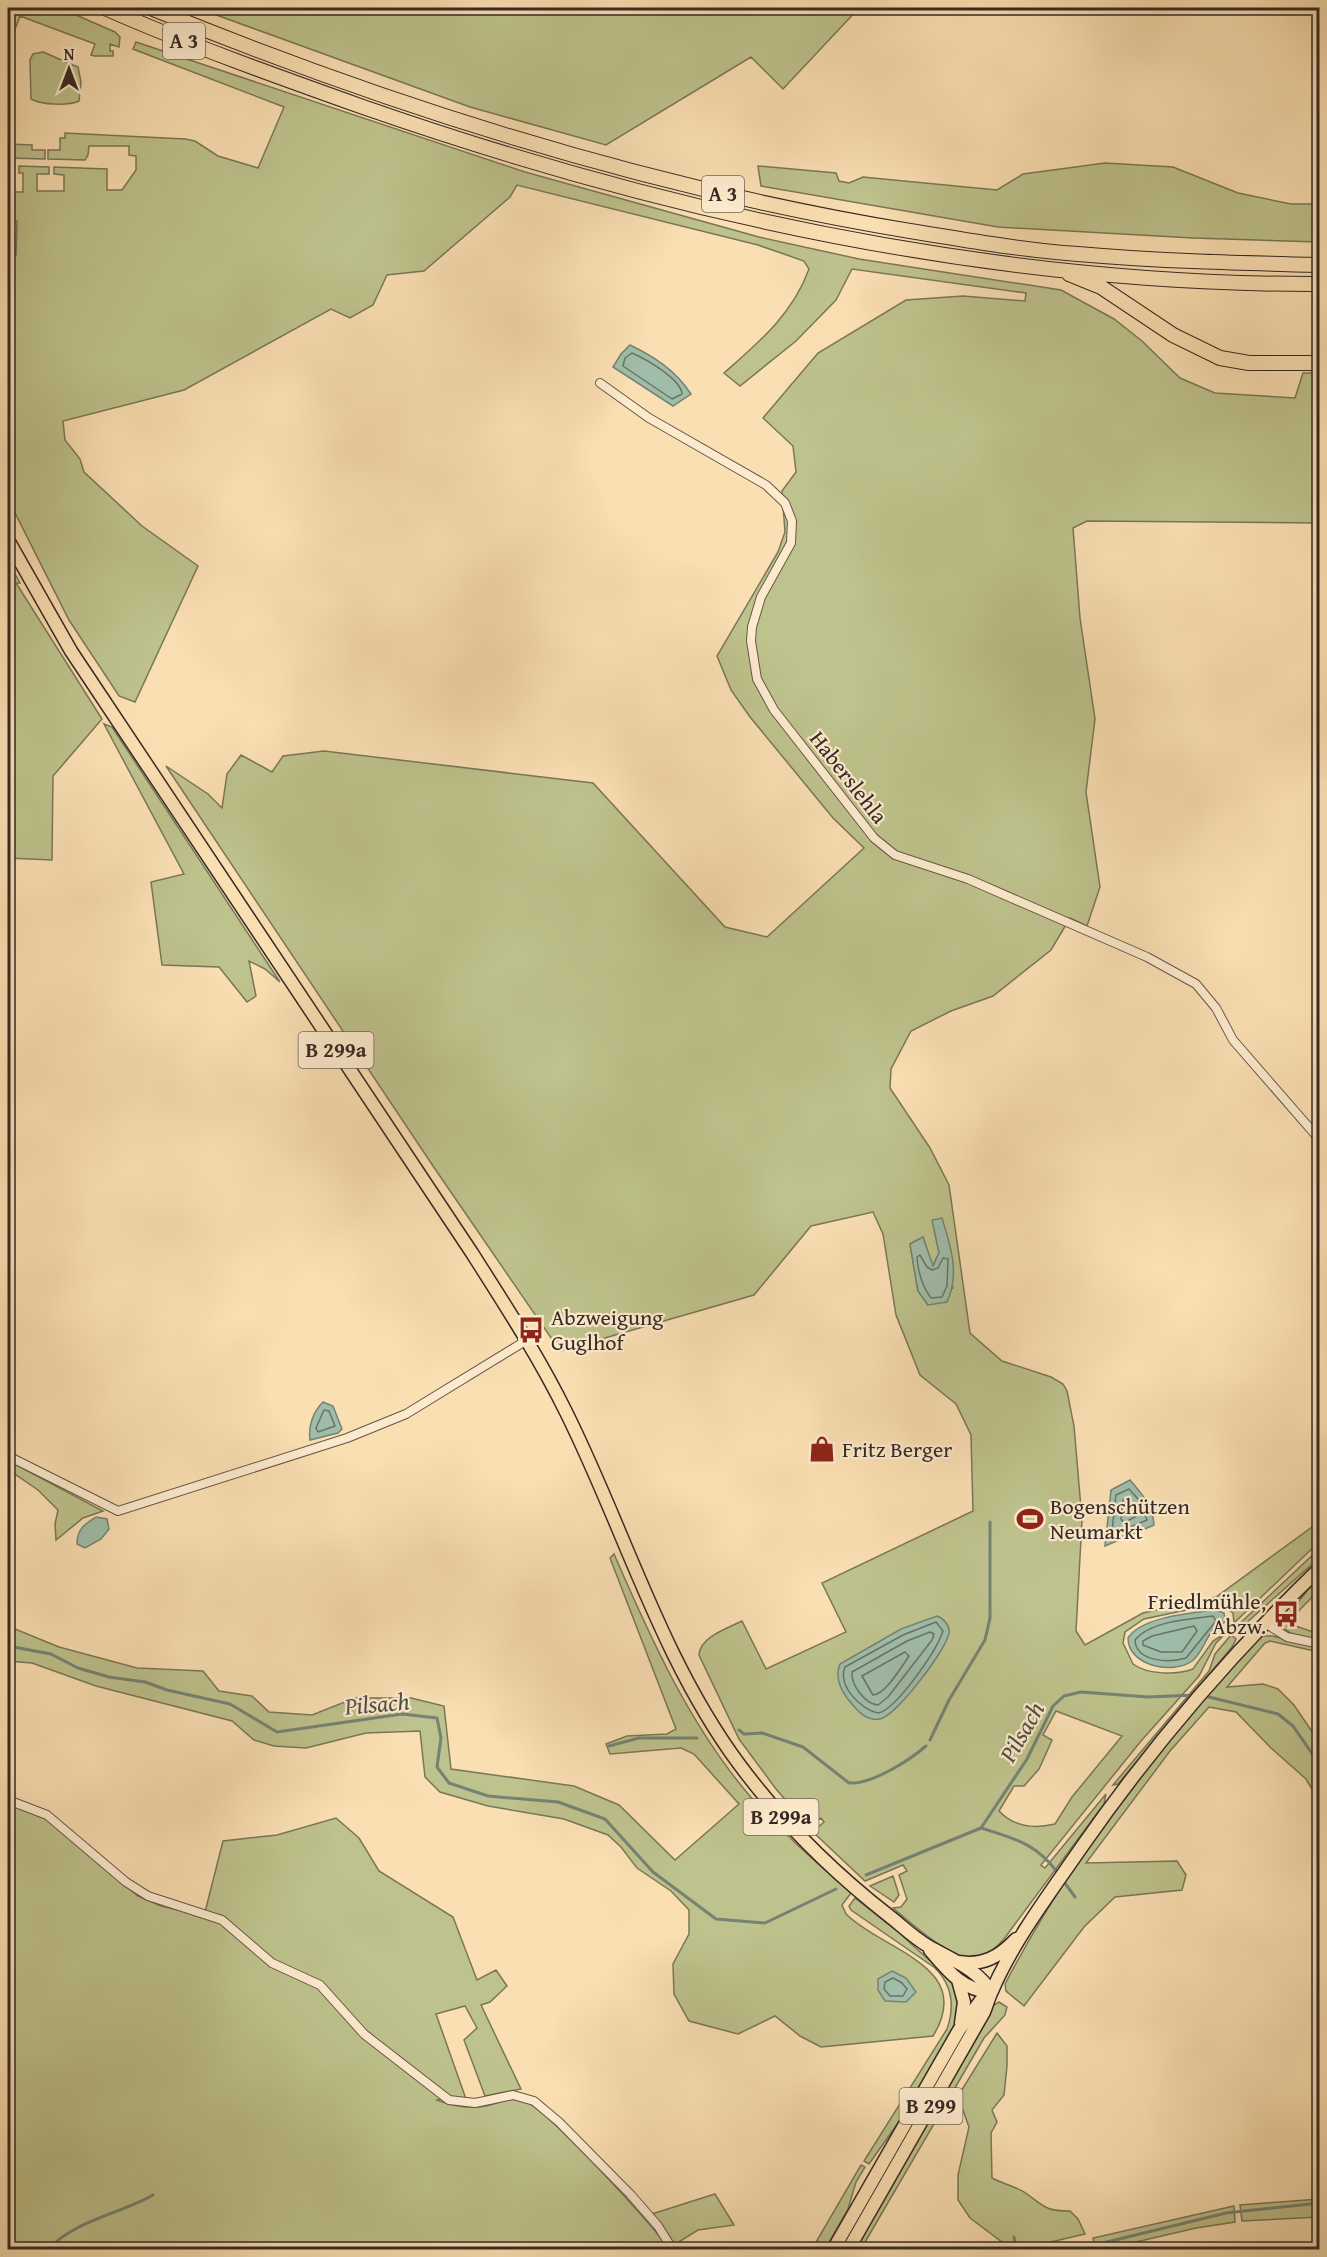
<svg xmlns="http://www.w3.org/2000/svg" width="1327" height="2257" font-family="'Gentium Book Plus',serif">
	<rect width="100%" height="100%" fill="#fadfb2"/>
	<filter id="stains"><feTurbulence type="fractalNoise" baseFrequency=".00333" numOctaves="4"/><feColorMatrix values="0 0 0 0 .2 0 0 0 0 .09 0 0 0 0 .02 0 0 0 .5 -.17"/></filter>
	<radialGradient id="worn" r=".72"><stop offset=".6" stop-color="#630" stop-opacity="0"/><stop offset="1" stop-color="#630" stop-opacity=".3"/></radialGradient>
	<!-- green -->
	<path fill="#bec28c" stroke="#7a7658" stroke-width="1.5" fill-rule="evenodd" d="M8,8h52l55,24 5,5 -1,10 -9,-3v7h3v5h-19l-3,-1 4,-11 -75,-28 -4,11h-8z
		M197,8h662l-76,81 -32,-32 -145,88 -136,-38z
		M136,42l389,130 234,65 100,22 202,31 53,29 28,22 38,37 35,15 80,5 8,-25h16v150l-232,-2 -14,7 7,90 15,101 -9,73 14,95 -13,39 -17,-8 -19,32 -58,46 -42,15 -40,20 -20,38 -1,19 40,60 19,37 21,148 32,28 49,16 12,7 4,7 7,35 8,94 -6,111 9,14 58,-32 73,-16 103,-75v20l-85,81 -1,-10 -13,-10 -76,16 -19,13 -2,11 10,21c15,11 44,11 60,5l20,-28 13,-8 -10,10 -17,33 -58,65 -100,124 4,3 61,-74 -2,10 -100,135c-7,8 -15,16 -27,19 -24,4 -66,-35 -84,-50l8,-1 6,-8 -8,-24 8,-4 -4,-6 -38,16 -52,-49 11,-10 -3,-4 -13,8 -32,-37 -37,-50 -40,-84c1,-18 29,-27 43,-34l24,48 80,-37 -24,-49 151,-72 -2,-76 -15,-31 -36,-29 -24,-60 -13,-81 -10,-22 -62,14 -57,69 -194,56 -127,-185 -267,-400 42,28 14,14 5,-34 14,-19 31,17 11,-16 41,-5 269,32 132,144 42,10 97,-89 -31,-30 -83,-101 -19,-27 -14,-34 61,-104 7,-20 -3,-41 14,-19 -3,-26 -30,-28 55,-65 88,-53 57,-4 62,5 1,-8 -174,-24 -16,31 -40,41 -56,45 -16,-13c34,-30 69,-59 85,-104l-5,-8 -46,-16 -241,-60 -7,12 -86,74 -37,4 -14,30 -23,13 -19,-9 -147,81 -121,31 2,19 15,19 4,13 58,54 56,40 -63,136 -16,-6 -50,-76 -61,-121v-238l8,-6 1,-34h-9v-29h15v-19h-4v-7l30,1v7h-12v17h27v-16l-10,-1v-7l53,2v21h15l14,-20v-14l-7,-1v-9h-40l-1,9 -3,5 -37,-1v-9h12v-12h5v-5l120,6 10,2 23,15 40,12 26,-61 -151,-58zM933,1220l20,68 -25,17 -10,-14 -8,-47 13,-7 9,30 7,-14zM1056,1711l66,25 -50,61 -17,27c-21,5 -41,3 -56,-13l15,-25h10l15,-17 13,-29 -9,-5z
		M43,52l35,15 3,15 -2,19c-11,5 -37,4 -48,-2l-1,-39 3,-6z
		M8,144l24,1v5h13v9l-37,-1z
		M1105,163l68,4 65,26 53,11h28v38l-126,-4 -195,-11 -237,-41 -3,-20 78,7 3,8 10,2 14,-6 134,13 26,-16z
		M8,561l12,22h-4l86,136 -49,57 -1,84 -44,-2z
		M104,724l8,3 168,255 -15,-13 -16,-8 7,35 -9,6 -28,-35 -57,-2 -11,-83 33,-8z
		M9,1461l94,50 -20,7 -27,22 -1,-16 3,-14 -20,-20 -29,-20z
		M1319,1549v9l-74,66 -9,3z
		M614,1554c37,85 75,170 135,241 31,36 67,67 102,98l-9,12 4,9c37,37 130,52 87,122l-112,11 -21,-11 -25,-20 -37,18 -49,-13 -15,-27 -1,-30 16,-30v-24l-18,-19 -34,-23 -16,-21 -13,-12 -44,-16 -76,-13 -48,-14 -15,-15 -5,-46 -54,2 -60,15 -32,-2 -20,-6 -22,-19 -136,-35 -64,-23 -24,-2v-35l51,21 78,21 66,3 16,20 33,5 17,16 43,3 43,-17h56l33,8 7,63 123,17 45,19 56,55 64,-56 -45,-50 -13,-6 -71,6 -4,-10 21,-8 40,-2 9,-5 -66,-171z
		M1319,1576v14l-32,33 32,11v7l-27,-7 -13,-8z
		M1231,1635l5,4 -4,8 -114,137 -5,1 96,-114 6,-17z
		M1263,1636h10l46,12v4l-49,-11 -5,2 -38,44 36,-3 15,5 16,16 25,37v59l-13,-22 -35,-31 -35,-36 -27,-5 -39,44 -84,112 91,-2 9,14 -4,15 -67,7 -31,30 -60,79 -18,-15 -1,-7c53,-101 123,-199 199,-285 18,-21 37,-46 59,-63z
		M8,1804l39,15 91,77 23,10 43,10 19,-75 54,-6 59,-17 23,20 20,33 74,46 24,63 19,-10 11,16 -17,16 -9,3 40,84 -36,7 -21,-56 13,-12 -12,-22 -29,8 30,85 -15,-2 -14,3c15,6 32,9 49,6 12,-2 24,-9 36,-6 21,4 132,126 147,149h-661z
		M893,1876l6,19 -5,7 -24,-16z
		M855,1898l41,32 55,50c8,14 8,30 4,44l-52,92 -34,48 -5,-3 83,-132c8,-23 6,-43 -12,-61l-84,-58 -2,-4z
		M999,2002l8,5 -2,8 -21,23 -123,211 -7,1 140,-245z
		M997,2033l10,13v20l-3,29 -12,15 5,12 -6,11 1,45c11,6 26,9 35,16 18,13 19,17 43,17l8,8 7,15 -64,15 -19,-7 -32,-24 -12,-18v-25l11,-48 -11,-31z
		M861,2165l4,2 -9,15 -8,27 -23,40h-13z
		M715,2194l19,31 -36,5 -24,15 -22,-31z
		M1319,2199v18l-77,4 -2,-16z
		M1234,2206l1,16 -39,6 -90,21h-11l-2,-11z"/>
	<!-- water -->
	<path fill="#9fbda9" stroke="#758274" stroke-width="1.5" d="M630,345c25,12 46,26 61,49l-18,12 -60,-39 8,-13z
		M942,1218c9,29 18,56 5,84l-19,3 -10,-14 -8,-47 13,-7 10,29 6,-13 -7,-33z
		M323,1402l10,4 9,23 -4,4 -28,7c-2,-14 3,-28 13,-38z
		M1130,1480c12,14 23,26 24,45l-49,21 6,-56z
		M96,1517l11,2 2,10 -8,10 -16,9 -8,-4c0,-15 7,-19 19,-27z
		M1215,1610l9,3 1,9c-4,3 -8,5 -12,8 -8,9 -11,24 -21,31 -19,14 -64,5 -64,-23 13,-21 63,-25 87,-28z
		M937,1616c6,2 13,9 12,17 -2,16 -53,83 -69,86 -15,3 -25,-11 -33,-21 -8,-11 -12,-22 -7,-34l61,-35z
		M892,1971l14,7 10,14 -10,10 -21,-1 -7,-11v-11z"/>
	<g fill="none" stroke-linecap="round" stroke-linejoin="round">
		<!-- shore -->
		<path stroke="#6a7366" stroke-width="1.5" d="M632,353c14,6 49,26 50,41l-10,5 -49,-33 2,-8z
			M920,1255l7,12 5,3 6,-2 5,-10 5,1 -1,27 -5,11 -11,1c-9,-12 -13,-26 -14,-41z
			M324,1410l5,1 6,15 -17,6 -2,-4z
			M1129,1489l10,11 8,20 -33,14 -2,-3 4,-36z
			M1127,1498l11,17 -14,8 -3,-4 2,-19z
			M1213,1616l3,5 -30,37c-17,5 -50,4 -51,-18 15,-19 55,-21 78,-24z
			M936,1622l7,9c-6,19 -45,76 -64,82 -17,-2 -42,-27 -34,-46l58,-32z
			M1194,1626l3,5 -15,21h-21l-18,-7v-4l9,-5z
			M930,1632l4,2 -2,6 -44,57 -10,8c-13,-1 -27,-20 -26,-33l55,-31z
			M905,1652l4,4c-7,10 -24,39 -36,39l-11,-19z
			M893,1978l9,5 5,6 -4,7h-13l-6,-7 1,-7z"/>
		<!-- stream -->
		<path stroke="#758274" stroke-width="3" d="M8,1646l43,8 27,14 31,9 36,5 22,8 63,14 47,28 125,-18 35,4 4,20 -4,29 12,16 39,13 70,6 47,17 48,53 63,47 49,4 71,-34
			M1205,1696l73,18 15,12 27,39
			M739,1730l5,4 18,-1 41,14 46,36c22,2 61,-23 77,-37
			M930,1740l19,-40 36,-60 5,-22v-96
			M609,1746l30,-8h58
			M981,1828c34,11 55,15 77,45
			M866,1875l115,-47 46,-69 26,-53 11,-10 17,-4 67,5 48,-2
			M1062,1879l13,18
			M1014,2237l2,11
			M48,2250c23,-28 74,-37 105,-55
			M1074,2250l152,-37 94,-10"/>
		<!-- street casing -->
		<g stroke="#675648" stroke-width="10">
			<path id="street" d="M600,383l49,35 117,67 19,18 7,18 -1,22 -30,54 -9,30 -1,14 6,38 17,31 100,128 21,17 73,24 179,78 49,27 20,24 17,32 87,100
				M8,1456l110,55 229,-73 59,-24 121,-74
				M1265,1623l22,14 33,7
				M8,1800l39,15 79,67 22,14 74,24 50,43 48,22 44,49 85,66 26,3 38,-8 21,6 25,21 72,73 27,31 15,24
				M807,2250l1,-1"/>
		</g>
		<!-- primary casing -->
		<g stroke="#362924" stroke-width="15">
			<path id="primary" d="M8,540l63,111 401,602c33,52 67,104 94,159 58,116 95,247 173,352 43,58 93,107 149,151 13,10 26,23 40,31 22,13 50,23 63,46
				M930,1950c17,20 33,41 61,42
				M958,1962c25,4 41,-5 58,-23
				M958,1980l6,22 -3,21
				M833,2250l126,-220 22,-30 9,-8
				M848,2250l136,-238c3,-7 5,-15 8,-21 22,-51 58,-98 89,-143 71,-102 150,-194 239,-280"/>
		</g>
		<!-- highway casing -->
		<g stroke="#362924" stroke-width="16">
			<path id="highway" d="M105,8c84,37 171,68 258,99 307,107 630,178 957,177
				M151,8c244,100 498,180 759,223 56,9 111,19 168,23 80,7 161,9 242,11
				M1069,274l32,13 72,48 47,23 29,5h71"/>
		</g>
		<!-- street -->
		<use href="#street" stroke="#fceacd" stroke-width="8"/>
		<!-- primary -->
		<use href="#primary" stroke="#fadfb2" stroke-width="12"/>
		<!-- highway -->
		<use href="#highway" stroke="#fadfb2" stroke-width="14"/>
	</g>
	<!-- icons -->
	<defs>
		<g id="bus-bare" transform="scale(2.07)"><path d="M-5-6H5V4H4V6H2V4H-2V6H-4V4H-5ZM-3.5-4V0h7V-4ZM-3.5 1.2v1.5H-2V1.2ZM2 1.2v1.5H3.5V1.2Z" fill="#8f2418" stroke="#fceacd" stroke-width="2.5" paint-order="stroke"/></g>
		<g id="shop-bare" transform="scale(2.07)"><path d="M-5-2.5h2.3a2.7 3.5 0 0 1 5.4 0H5L5.5 6h-11ZM-1.5-2.5h3a1.5 2.3 0 0 0-3 0Z" fill="#8f2418" stroke="#fceacd" stroke-width="2.5" paint-order="stroke"/></g>
		<g id="stadium-bare" transform="scale(2.07)"><path d="M0-5a6.5 5 0 1 0 0 10a6.5 5 0 1 0 0-10ZM-3.5-1.8h7v3.6h-7Z" fill="#8f2418" stroke="#fceacd" stroke-width="2.5" paint-order="stroke"/></g>
	</defs>
	<g fill-rule="evenodd">
		<use href="#bus-bare" x="531" y="1330"/>
		<use href="#shop-bare" x="822" y="1449"/>
		<use href="#stadium-bare" x="1030" y="1519"/>
		<use href="#bus-bare" x="1286" y="1614"/>
	</g>
	<g text-anchor="middle" stroke-width="4.5" stroke-linejoin="round" paint-order="stroke">
		<!-- shield labels -->
		<g fill="#fceacd" stroke="#716357" stroke-width="1.5">
			<rect x="163" y="23" width="42" height="36" rx="4.5"/>
			<rect x="702" y="176" width="42" height="36" rx="4.5"/>
			<rect x="298.5" y="1032" width="75" height="36" rx="4.5"/>
			<rect x="743.5" y="1799" width="75" height="36" rx="4.5"/>
			<rect x="899.5" y="2088" width="63" height="36" rx="4.5"/>
		</g>
		<g font-size="21" font-weight="bold" fill="#362924">
			<text x="184" y="48">A 3</text>
			<text x="723" y="201">A 3</text>
			<text x="336" y="1057">B 299a</text>
			<text x="781" y="1824">B 299a</text>
			<text x="931" y="2113">B 299</text>
		</g>
		<!-- street labels -->
		<g font-size="22" fill="#362924" stroke="#fceacd">
			<text transform="translate(849 777) rotate(52)" y="8">Haberslehla</text>
		</g>
		<!-- poi labels -->
		<g font-size="22" fill="#362924" stroke="#fceacd" text-anchor="start">
			<text x="551" y="1325">Abzweigung<tspan x="551" dy="25">Guglhof</tspan></text>
			<text x="842" y="1457">Fritz Berger</text>
			<text x="1050" y="1514">Bogenschützen<tspan x="1050" dy="25">Neumarkt</tspan></text>
			<text x="1266" y="1609" text-anchor="end">Friedlmühle,<tspan x="1266" dy="25">Abzw.</tspan></text>
		</g>
		<!-- water labels -->
		<g font-size="24" font-style="italic" fill="#504e45" stroke="#fceacd">
			<text transform="translate(377 1704) rotate(-5)" y="8">Pilsach</text>
			<text transform="translate(1022 1732) rotate(-60)" y="8">Pilsach</text>
		</g>
	</g>
	<!-- margin -->
	<rect width="1327" height="2257" fill="none" stroke="#fadfb2" stroke-width="30"/>
	<rect x="9" y="9" width="1309" height="2239" fill="none" stroke="#362924" stroke-width="3"/>
	<rect x="15" y="15" width="1297" height="2227" fill="none" stroke="#362924" stroke-width="1.5"/>
	<!-- north arrow -->
	<g transform="translate(69 69)" stroke="#fceacd" stroke-width="4.5" paint-order="stroke">
	<path d="M0-4.5L10 22L0 15L-10 22Z" fill="#362924"/>
	<text y="-9" font-size="16" font-weight="bold" text-anchor="middle" fill="#362924">N</text>
	</g>
	<rect width="100%" height="100%" filter="url(#stains)"/>
	<rect width="100%" height="100%" fill="url(#worn)"/>
</svg>
